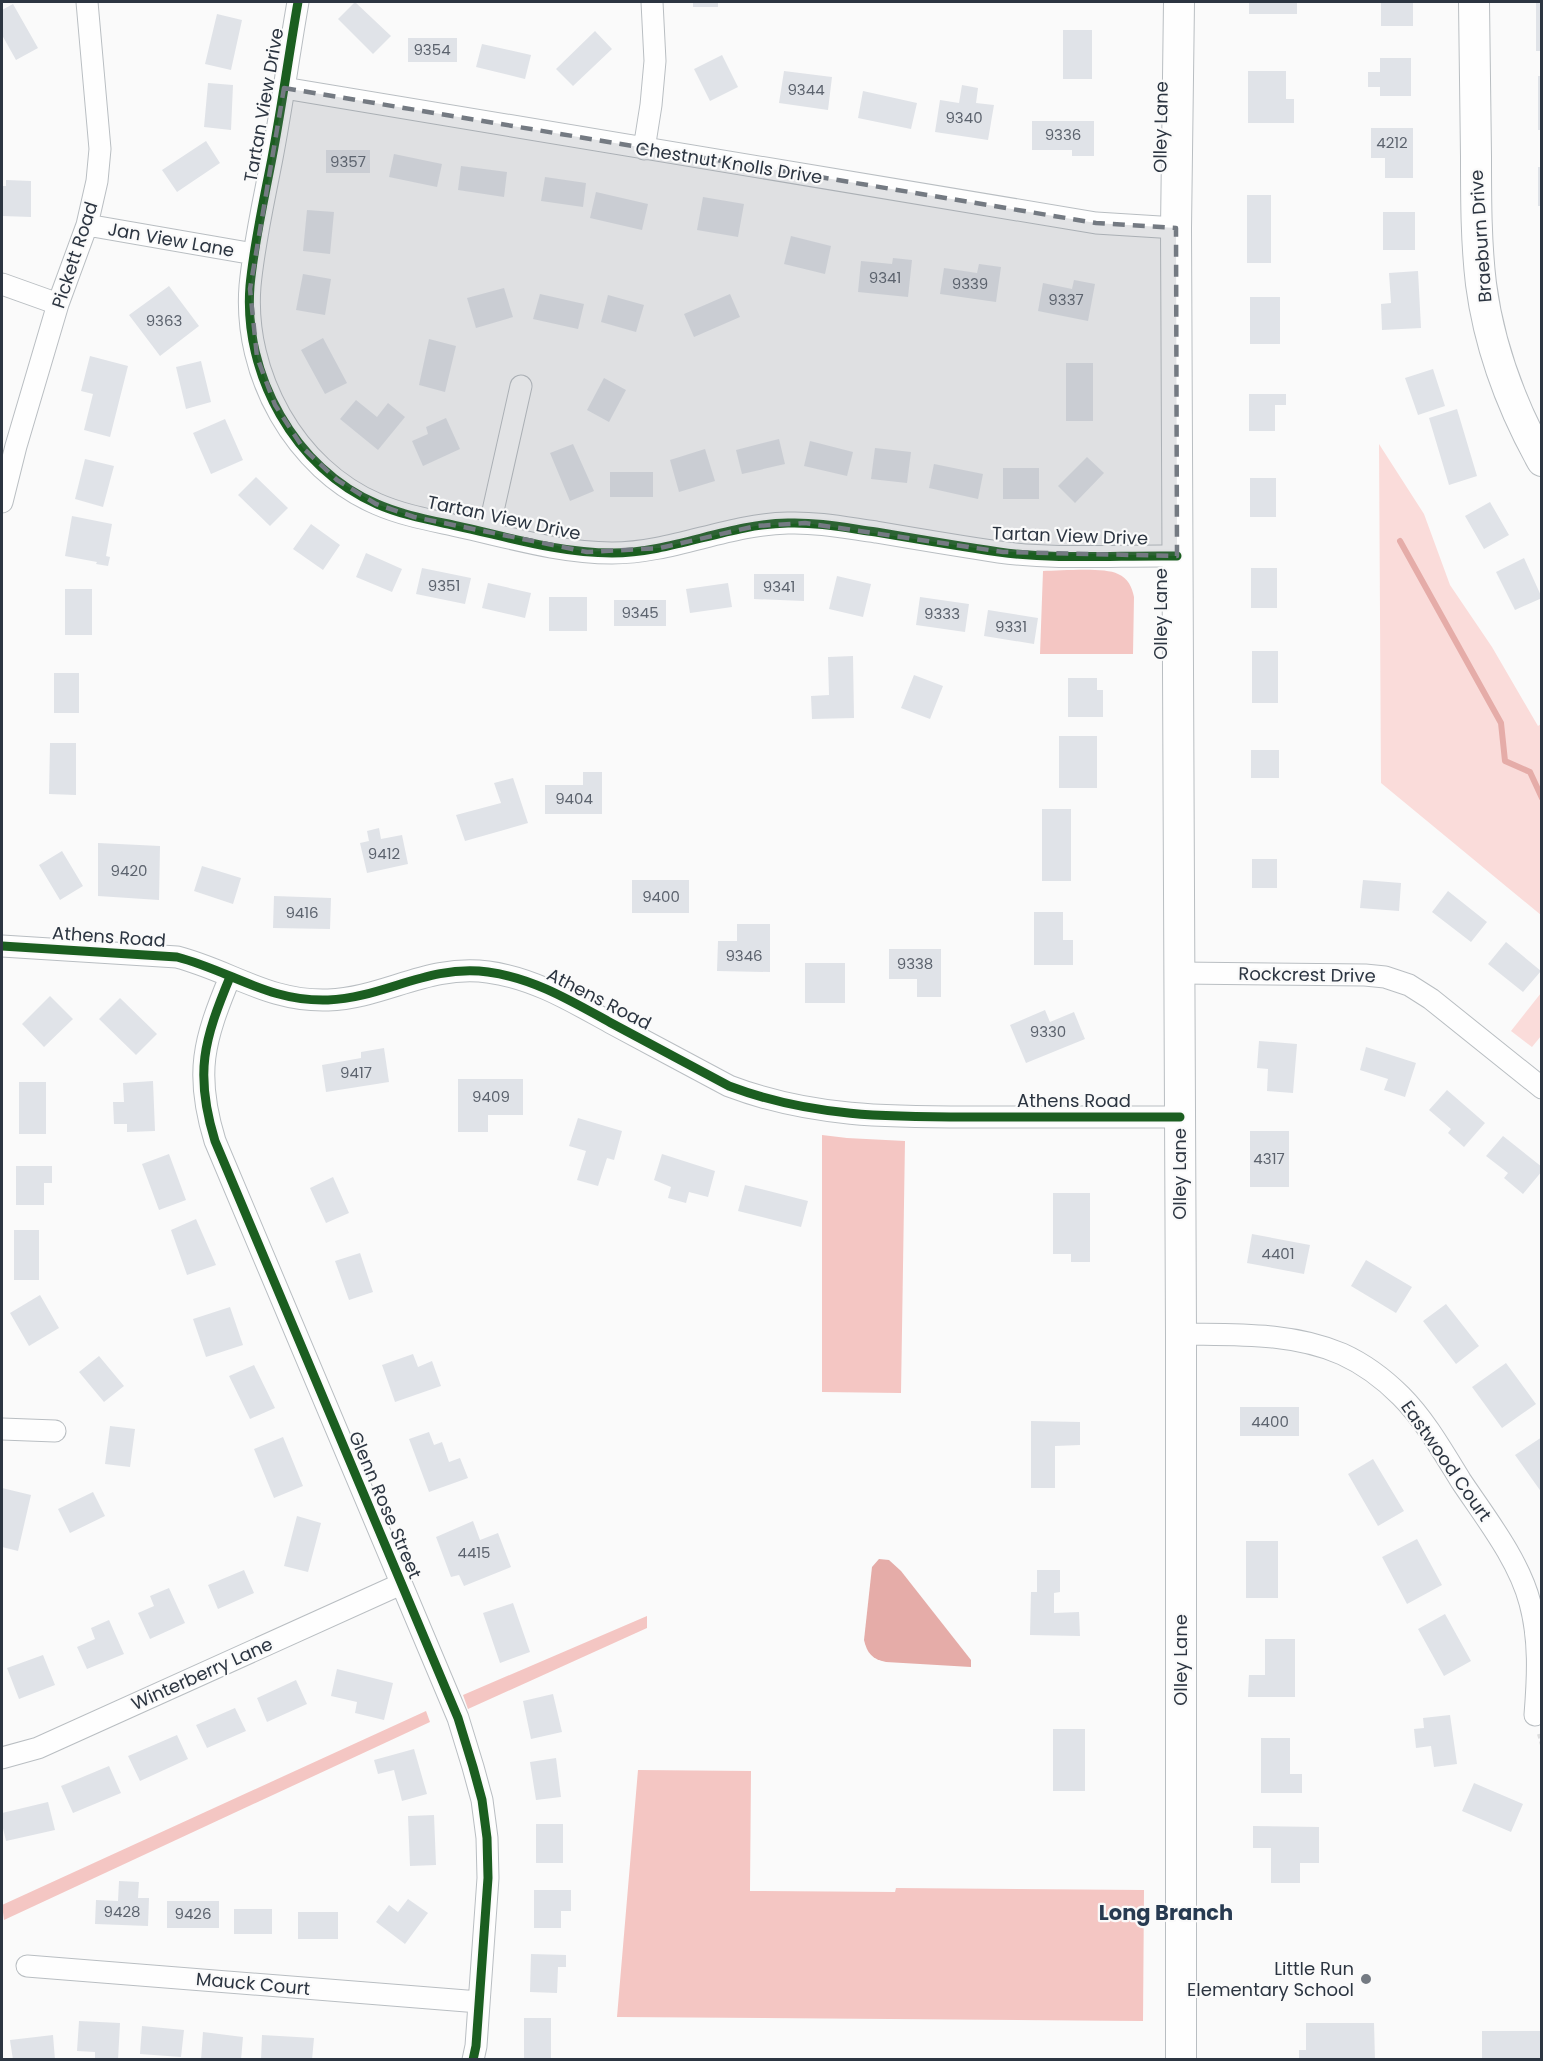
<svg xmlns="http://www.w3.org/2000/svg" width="1543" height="2061" font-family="Poppins,sans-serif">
	<rect width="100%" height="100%" fill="#fafafa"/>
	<!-- green -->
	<path fill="#fadcda" d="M1379,444l45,70 26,71 42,62 46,79 3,-2v191l-160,-132z
		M1541,993v43l-9,11 -21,-16z"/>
	<!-- forest -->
	<path fill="#f4c6c3" d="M1043,571c18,0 61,-4 75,3 10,4 14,13 16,23l-1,57h-93z
		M822,1135l25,3 58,3 -4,252 -79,-1z
		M647,1616v12l-179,81 -5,-14z
		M426,1711l4,11 -426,198 -2,-15z
		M638,1770l113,1 -1,120 145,1 1,-4 248,2 -1,131 -526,-4z"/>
	<!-- water -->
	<path fill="#e5aca8" d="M879,1559l10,1 12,11 70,89v7l-85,-5c-14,-3 -19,-9 -22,-22l8,-73z"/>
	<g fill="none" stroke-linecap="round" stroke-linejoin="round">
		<!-- stream -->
		<path stroke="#e5aca8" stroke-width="6" d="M1400,541l101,182 4,38 25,11 12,26"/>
	</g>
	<!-- building -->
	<path fill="#e0e3e8" d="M355,2l36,34 -18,18 -35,-35z
		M693,2h25v5h-25z
		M1249,2h48v12h-48z
		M1381,2h32v24h-32z
		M1536,2h6v49h-6z
		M13,4l25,44 -22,12 -14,-25v-25z
		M217,14l25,6 -11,50 -26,-6z
		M1063,30h29v49h-29z
		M595,31l17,18 -39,37 -17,-17z
		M408,38h49v24h-49z
		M482,44l49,11 -6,24 -49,-12z
		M722,55l16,32 -28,14 -16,-32z
		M1380,58h31v38h-31v-9h-12v-15h12z
		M784,71l48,6 -4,33 -49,-7z
		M1248,71h38v28h8v24h-46z
		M1538,76h4v54h-4z
		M208,83l25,2 -2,45 -27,-3z
		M962,85l16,3 -2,15 18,2 -6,35 -53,-8 5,-32 19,3z
		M863,91l54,12 -6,26 -53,-11z
		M1032,121h62v35h-22v-6h-40z
		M1371,128h42v50h-28v-20h-14z
		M206,141l14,22 -43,29 -15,-22z
		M326,150h44v23h-44z
		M394,154l48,10 -5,23 -48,-10z
		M461,166l46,6 -3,25 -46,-7z
		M1538,167h4v39h-4z
		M545,177l41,6 -3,24 -42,-6z
		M6,180l25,1v36l-29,-1v-30h4z
		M596,192l52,12 -6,26 -52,-12z
		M1247,195h24v68h-24z
		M703,197l41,7 -6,33 -41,-7z
		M307,210l27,2 -4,42 -27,-3z
		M1383,212h32v38h-32z
		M791,236l40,10 -6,28 -41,-10z
		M893,258l19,2 -4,37 -50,-5 3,-31 31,3z
		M979,264l22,3 -5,35 -56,-8 4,-26 33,5z
		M1418,271l3,57 -39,2 -1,-26 10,-1 -2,-30z
		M303,274l28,5 -6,36 -29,-5z
		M1074,280l21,4 -7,37 -50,-10 5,-28 29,6z
		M169,286l30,40 -39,30 -31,-41z
		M504,288l9,29 -37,11 -9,-30z
		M540,294l44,10 -6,25 -45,-10z
		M730,294l10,23 -46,20 -10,-23z
		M608,295l36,10 -8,27 -35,-10z
		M1250,297h30v47h-30z
		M323,338l24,45 -22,11 -24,-44z
		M429,339l27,7 -11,46 -26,-7z
		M90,356l38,10 -18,71 -26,-7 9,-36 -12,-3z
		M201,361l10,41 -25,7 -10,-42z
		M1066,363h27v58h-27z
		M1433,369l12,37 -27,9 -13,-37z
		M604,378l22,12 -17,32 -22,-12z
		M1249,394h37v11h-11v26h-26z
		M356,400l21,17 11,-14 17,14 -27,33 -38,-31z
		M1457,409l20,67 -28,9 -20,-67z
		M446,418l14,31 -37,17 -11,-25 16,-7 -2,-7z
		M225,419l18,41 -32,14 -18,-41z
		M779,439l6,25 -43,10 -6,-24z
		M810,441l43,11 -6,24 -43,-10z
		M573,444l21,47 -24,10 -20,-48z
		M875,448l36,4 -4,31 -36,-4z
		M705,449l10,32 -36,11 -9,-32z
		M1087,457l17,16 -29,30 -17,-17z
		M85,459l29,7 -11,41 -28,-8z
		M934,464l49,10 -5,25 -49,-11z
		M1003,468h36v31h-36z
		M610,472h43v25h-43z
		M256,477l32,31 -18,18 -32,-31z
		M1250,478h26v39h-26z
		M1490,502l19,33 -25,14 -19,-33z
		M72,516l40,8 -6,32 4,1 -2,9 -12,-2 1,-2 -32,-6z
		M311,524l29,21 -17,25 -30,-21z
		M366,553l36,16 -10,23 -36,-15z
		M1524,558l18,40 -27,12 -19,-38z
		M422,568l49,10 -6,26 -49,-10z
		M1251,568h26v40h-26z
		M754,574h50v27l-50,-2z
		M837,576l34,8 -8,33 -34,-8z
		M488,583l43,10 -6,25 -43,-10z
		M728,583l4,24 -42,6 -4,-24z
		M65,589h27v46h-27z
		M549,597h38v34h-38z
		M920,597l49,7 -4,28 -49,-7z
		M614,600h52v26h-52z
		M988,610l50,8 -4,26 -50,-8z
		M1252,651h26v52h-26z
		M853,656l1,62 -42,1 -1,-23 18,-1 -1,-38z
		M54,673h25v40h-25z
		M914,675l29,11 -13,33 -29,-11z
		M1068,678h29v12h6v27h-35z
		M1059,736h38v52h-38z
		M50,743h26v52l-27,-1z
		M1251,750h28v28h-28z
		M583,772h19v42h-57v-29h38z
		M513,778l15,45 -63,18 -9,-26 45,-12 -7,-20z
		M1042,809h29v72h-29z
		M379,828l2,11 21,-4 6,29 -41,9 -7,-30 9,-2 -2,-10z
		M98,843l62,3 -1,54 -61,-4z
		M62,851l21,35 -23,14 -21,-35z
		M1252,859h25v29h-25z
		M202,866l39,12 -8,26 -39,-13z
		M632,880h57v33h-57z
		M1363,880l38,3 -2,28 -39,-3z
		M1448,891l39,31 -16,20 -39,-30z
		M274,896l57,2 -1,31 -57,-1z
		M1034,912h29v28h10v25h-39z
		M737,924h33v48l-53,-1 1,-30h19z
		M1506,942l35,29 -18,21 -35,-28z
		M889,949h52v48h-24v-18h-28z
		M805,963h40v40h-40z
		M50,996l23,23 -29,28 -22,-23z
		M120,998l37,36 -21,21 -37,-36z
		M1045,1010l5,12 24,-10 11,27 -59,24 -16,-38z
		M1259,1041l38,3 -4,49 -26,-2 1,-22 -11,-1z
		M1366,1047l50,16 -11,34 -21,-7 4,-11 -28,-9z
		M384,1048l5,34 -63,10 -4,-27 39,-7v-6z
		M458,1079h65v36h-35v17h-30z
		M153,1081l2,50 -28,1v-8h-13l-1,-22h11l-1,-19z
		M19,1082h27v52h-27z
		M1447,1090l38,33 -21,24 -16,-14 3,-4 -22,-19z
		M578,1118l44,13 -8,29 -7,-2 -9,28 -21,-6 9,-29 -17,-5z
		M1250,1131h39v56h-39z
		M1503,1136l39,31v4l-19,23 -19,-16 4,-5 -22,-17z
		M169,1154l17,46 -27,10 -17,-46z
		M662,1154l53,17 -7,26 -19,-5 -3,11 -18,-5 3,-11 -17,-7z
		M16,1166h36v17h-8v22h-28z
		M333,1177l16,36 -23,10 -16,-35z
		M745,1185l63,16 -7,26 -63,-16z
		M1053,1193h37v69h-19v-8h-18z
		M196,1219l20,46 -29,10 -16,-45z
		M14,1230h25v50h-25z
		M1252,1234l58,11 -6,29 -57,-11z
		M360,1253l13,39 -24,8 -14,-39z
		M1366,1260l46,27 -16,26 -45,-27z
		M40,1295l19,33 -30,18 -19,-33z
		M1446,1304l33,42 -23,18 -33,-43z
		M230,1307l13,38 -37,12 -13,-38z
		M413,1354l5,13 14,-6 9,25 -46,16 -13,-37z
		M99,1356l25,30 -20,16 -25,-30z
		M1506,1363l30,41 -34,24 -30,-41z
		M254,1365l21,43 -25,11 -21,-43z
		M1240,1407h59v29h-59z
		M1031,1421l49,1v23l-25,1v42h-24z
		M110,1426l25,3 -5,38 -25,-3z
		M429,1432l5,13 8,-3 7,20 11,-4 8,20 -39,14 -20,-53z
		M283,1437l20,49 -29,12 -20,-49z
		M1542,1437v56l-27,-38z
		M1373,1459l31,52 -26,15 -30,-52z
		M2,1488l29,7 -13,56 -16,-4z
		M93,1492l12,24 -35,17 -12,-24z
		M297,1516l24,7 -13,49 -24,-6z
		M473,1521l7,19 18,-7 13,34 -47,19 -5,-11 -8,2 -15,-40z
		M1417,1539l25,46 -35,19 -25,-47z
		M1246,1541h32v57h-32z
		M244,1570l10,23 -36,16 -10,-24z
		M1037,1570h23v22l-6,1v20l25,-1 1,24 -50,-1 1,-43h6z
		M169,1588l16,35 -35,16 -12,-26 16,-7 -4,-10z
		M513,1603l17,49 -30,11 -17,-50z
		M1445,1614l26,47 -27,15 -26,-47z
		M109,1620l15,34 -37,15 -10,-22 18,-8 -4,-11z
		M1265,1639h30v58h-47l1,-22h16z
		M43,1655l12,30 -36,14 -12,-31z
		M337,1669l56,14 -9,37 -29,-7 2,-11 -26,-6z
		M296,1680l11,24 -40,18 -10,-24z
		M553,1694l9,38 -31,7 -8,-38z
		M235,1708l11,23 -39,17 -11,-23z
		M1450,1715l7,49 -23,3 -3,-21 -15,2 -2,-19 10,-1 -1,-10z
		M1053,1729h32v62h-32z
		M177,1735l11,24 -48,22 -12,-25z
		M1261,1738h29v36h12v19h-41z
		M414,1749l13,45 -25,7 -8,-31 -16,4 -4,-14z
		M556,1758l5,39 -25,3 -6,-38z
		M109,1766l12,27 -48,20 -12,-27z
		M1474,1783l49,21 -12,28 -49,-21z
		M48,1802l7,28 -49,11 -4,-17v-11z
		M434,1815l2,50 -26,1 -2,-50z
		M536,1824h27v39h-27z
		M1253,1826l66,1v36h-19v20h-29v-35h-18z
		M119,1881l20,1 -1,16h11l-1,28 -53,-2 1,-24 22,1z
		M534,1890h37v21h-10v17h-27z
		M408,1899l20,14 -23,31 -29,-22 13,-17 9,7z
		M167,1901h52v27h-52z
		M234,1909h38v25h-38z
		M298,1912h40v27h-40z
		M531,1954l35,1v12h-8l-1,26 -27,-1z
		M524,2018h27v40h-27z
		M79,2021l41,2 -2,37h-23v-8l-18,-1z
		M1306,2023h68l1,37h-76v-10h7z
		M142,2026l42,4 -3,27 -41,-3z
		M1482,2031h60v29h-60z
		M203,2032l40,5 -2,23h-40z
		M53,2035l2,25h-42l-3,-20z
		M262,2035l52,3 -2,22h-51z"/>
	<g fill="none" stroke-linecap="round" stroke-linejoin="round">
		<!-- street casing -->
		<g stroke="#b9bec2" stroke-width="23">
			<path id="street" d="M298,2c-9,51 -16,104 -26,156 -8,42 -18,85 -22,128 -7,88 45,183 127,218 25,11 53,16 80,22 51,11 102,27 155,27 60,0 116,-29 176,-30 30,-1 59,5 88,9 41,7 82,14 123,20 57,8 120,3 178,4
				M284,88l812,135 80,5
				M644,149l7,-44 4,-44 -3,-59
				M87,225l167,29
				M2,284l56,20
				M2,502l14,-56 42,-142 29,-79 10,-44 3,-32 -13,-147
				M488,533l33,-147
				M2,946l175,11c54,14 92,45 151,43 56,-2 100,-36 160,-28 46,6 85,30 125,52 39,21 77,41 116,62 87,33 169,31 260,31 64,0 127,0 191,0
				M1180,973l185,2 20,2 24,8 22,14 111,89
				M230,977c-26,63 -36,96 -15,164l243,577 15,49 9,33 5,38 1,40 -12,168 -3,14
				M1181,1334c54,1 110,-2 161,20 22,10 42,25 59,42 24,24 42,56 60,85 24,36 58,79 69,122 10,37 8,74 5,112
				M2,1429l53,2
				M2,1758l36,-10 363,-164
				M27,1966l452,36"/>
		</g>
		<!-- secondary casing -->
		<g stroke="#b9bec2" stroke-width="32">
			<path id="secondary" d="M1179,2l-3,226 5,1106v726
				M1474,2c1,51 1,103 2,155 0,42 0,85 5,127 8,61 31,123 61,177"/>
		</g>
		<!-- path -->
		<path stroke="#ddddde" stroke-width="4" stroke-dasharray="4.5 3" stroke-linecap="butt" d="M1539,1734l3,11"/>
		<!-- street -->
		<use href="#street" stroke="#fefefe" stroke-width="21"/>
		<!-- secondary -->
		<use href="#secondary" stroke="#fefefe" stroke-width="30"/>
		<!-- cycleway casing -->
		<g stroke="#fafafa" stroke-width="13">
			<path id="cycleway" d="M298,2c-9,51 -16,104 -26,156 -8,42 -18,85 -22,128 -7,88 45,183 127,218 25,11 53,16 80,22 51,11 102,27 155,27 60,0 116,-29 176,-30 30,-1 59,5 88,9 41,7 82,14 123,20 57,8 120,3 178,4
				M2,946l175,11c54,14 92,45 151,43 56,-2 100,-36 160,-28 46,6 85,30 125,52 39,21 77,41 116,62 87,33 169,31 260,31 64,0 127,0 191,0
				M230,977c-26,63 -36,96 -15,164l243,577 15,49 9,33 5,38 1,40 -12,168 -3,14"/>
		</g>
		<!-- cycleway -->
		<use href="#cycleway" stroke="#1b5e20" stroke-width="9"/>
	</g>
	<!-- marked area -->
	<path fill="#747a82" fill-opacity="0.2" stroke="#747a82" stroke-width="4.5" stroke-dasharray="12 8" stroke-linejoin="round" d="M284,88l812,135 80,5 1,328 -174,-4 -198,-29 -49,3 -96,22 -73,4 -173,-35 -38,-13 -39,-24 -34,-32 -28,-43 -18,-48 -7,-68z"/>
	<!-- markers -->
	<circle fill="#747a82" stroke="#fafafa" stroke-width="2" cx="1366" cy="1979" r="6"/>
	<g text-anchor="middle" stroke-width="4.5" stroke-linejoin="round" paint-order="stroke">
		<!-- number labels -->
		<g font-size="15" fill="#5c636e">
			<text x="432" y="55">9354</text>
			<text x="806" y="95">9344</text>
			<text x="964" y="123">9340</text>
			<text x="1063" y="140">9336</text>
			<text x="1392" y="148">4212</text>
			<text x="348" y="167">9357</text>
			<text x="885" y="283">9341</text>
			<text x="970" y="289">9339</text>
			<text x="1066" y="305">9337</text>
			<text x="164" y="326">9363</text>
			<text x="444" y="591">9351</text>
			<text x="779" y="592">9341</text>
			<text x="640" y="618">9345</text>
			<text x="942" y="619">9333</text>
			<text x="1011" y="632">9331</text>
			<text x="574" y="804">9404</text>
			<text x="384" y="859">9412</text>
			<text x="129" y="876">9420</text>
			<text x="661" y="902">9400</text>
			<text x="302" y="918">9416</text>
			<text x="744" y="961">9346</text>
			<text x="915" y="969">9338</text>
			<text x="1048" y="1037">9330</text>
			<text x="356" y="1078">9417</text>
			<text x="491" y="1102">9409</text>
			<text x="1269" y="1164">4317</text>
			<text x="1278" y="1259">4401</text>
			<text x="1270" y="1427">4400</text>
			<text x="474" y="1558">4415</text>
			<text x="122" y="1917">9428</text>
			<text x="193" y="1919">9426</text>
		</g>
		<!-- street labels -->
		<g font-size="18" fill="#2c3541" stroke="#fafafa">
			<text transform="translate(264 105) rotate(-80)" y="6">Tartan View Drive</text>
			<text transform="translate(1161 127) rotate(-89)" y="6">Olley Lane</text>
			<text transform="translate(729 163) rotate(9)" y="6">Chestnut Knolls Drive</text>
			<text transform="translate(1481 236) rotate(-94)" y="6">Braeburn Drive</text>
			<text transform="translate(171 240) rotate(10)" y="6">Jan View Lane</text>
			<text transform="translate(75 255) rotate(-72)" y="6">Pickett Road</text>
			<text transform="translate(504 518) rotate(12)" y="6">Tartan View Drive</text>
			<text transform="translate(1070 536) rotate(2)" y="6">Tartan View Drive</text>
			<text transform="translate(1161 614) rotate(-90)" y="6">Olley Lane</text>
			<text transform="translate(109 937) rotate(4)" y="6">Athens Road</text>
			<text transform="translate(1307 975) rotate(1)" y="6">Rockcrest Drive</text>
			<text transform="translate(599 999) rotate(27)" y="6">Athens Road</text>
			<text x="1074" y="1107">Athens Road</text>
			<text transform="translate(1180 1174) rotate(-90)" y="6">Olley Lane</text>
			<text transform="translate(1446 1461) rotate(55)" y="6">Eastwood Court</text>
			<text transform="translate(385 1505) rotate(67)" y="6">Glenn Rose Street</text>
			<text transform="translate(1181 1660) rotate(-90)" y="6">Olley Lane</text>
			<text transform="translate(202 1674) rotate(-24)" y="6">Winterberry Lane</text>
			<text transform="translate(253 1984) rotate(5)" y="6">Mauck Court</text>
		</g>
		<!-- poi labels -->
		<g font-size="18" fill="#2c3541" stroke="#fafafa" text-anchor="end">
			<text x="1354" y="1975">Little Run<tspan x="1354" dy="21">Elementary School</tspan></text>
		</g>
		<!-- quarter labels -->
		<g font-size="21" font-weight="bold" fill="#273a51" stroke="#fafafa">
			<text x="1166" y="1920">Long Branch</text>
		</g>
	</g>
	<!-- border -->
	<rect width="1543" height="2061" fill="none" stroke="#2c3541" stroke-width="6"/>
</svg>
